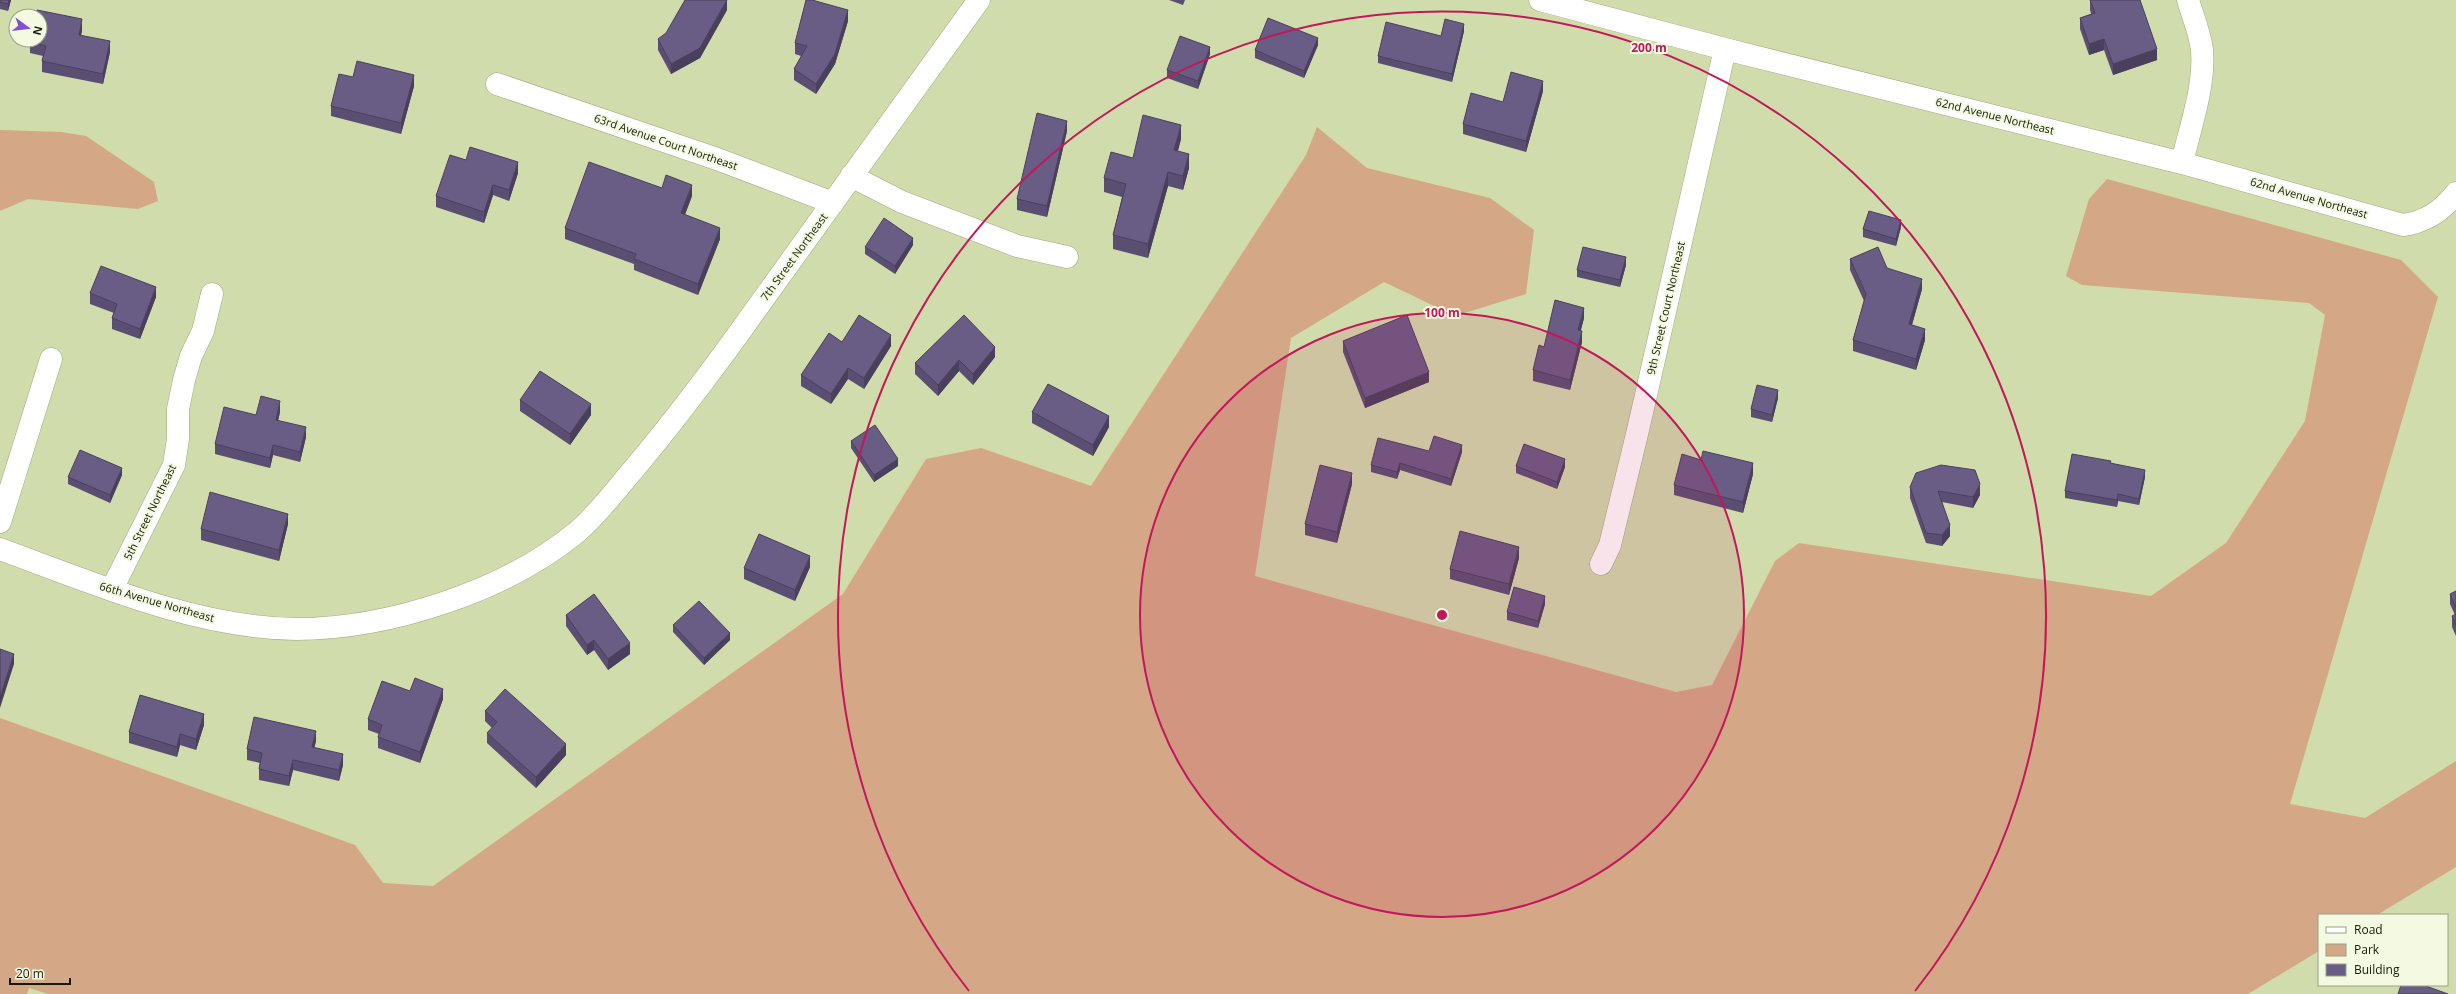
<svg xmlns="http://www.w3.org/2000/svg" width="2456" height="994" font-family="'Open Sans',sans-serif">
	<rect width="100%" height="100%" fill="#d0dcab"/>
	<!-- green -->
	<path fill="#d4a786" d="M1317,127l50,41 123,30 44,32 -8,64 -71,22 -71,-34 -93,56 -36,238 421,116 36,-7 63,-124 24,-18 352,53 75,-53 79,-122 20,-106 -16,-12 -227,-18 -16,-9 23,-77 18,-20 294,81 37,37 -148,507 75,14 91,-57v106l-79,48h-58v36l-71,43h-2200l-19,-6 -2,6h-27v-276l355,127 28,38 50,3 410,-292 83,-135 55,-11 110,38 215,-331z
		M0,130l61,2 25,4 68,46 4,19 -20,8 -110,-10 -28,12z"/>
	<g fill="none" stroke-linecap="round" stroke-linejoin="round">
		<!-- minor casing -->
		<g stroke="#a0ab7c" stroke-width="23">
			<path id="minor" d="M1540,0l185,49 457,114 221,62c23,-3 39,-14 53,-32
				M497,84l220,75 116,44
				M2182,163c8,-36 23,-76 20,-113 -2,-17 -9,-33 -14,-50
				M851,176l51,26 115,44 50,11
				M0,522l51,-163
				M0,549c93,34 196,79 296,80 92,0 210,-38 281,-97 21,-18 38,-41 56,-62 37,-44 72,-90 106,-137 80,-111 159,-222 240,-333
				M1601,564l9,-19 28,-115 87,-381
				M112,589l62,-124 4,-26v-30l6,-29 7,-24 12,-25 9,-37"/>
		</g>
		<!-- minor -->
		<use href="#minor" stroke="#fff" stroke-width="22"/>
	</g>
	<!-- wall -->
	<path fill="#5a4f72" d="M0,0h11l-3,11 -8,-2z
		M1169,0h16l-2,5z
		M2090,0l67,60 -44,15 -9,-25 -15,5 -9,-26v-11l11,-4 -1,-4z
		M727,10l-27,48 -29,16 -13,-24v-11z
		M848,21l-13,43 -19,30 -22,-14v-11l7,-13 -6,-2v-11z
		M82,30l-1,6 29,16 -7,32 -61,-12v-11l1,-5 -13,-3v-11z
		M1464,31l-12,51 -74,-19v-7l63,-20z
		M1318,45l-14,33 -49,-20v-8z
		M1210,54l-12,35 -31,-11v-8z
		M353,77l61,9 -13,48 -70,-18v-10z
		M1543,91l-17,61 -63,-18v-10l40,-22z
		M1067,131l-20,86 -30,-7v-11z
		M1181,139l-3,12 11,17 -6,22 -15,-4 -20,72 -35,-9v-14l9,-38 -18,-5v-14l29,-20z
		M466,160l52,13 -9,28 -16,-6 -9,28 -48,-16v-11z
		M662,188l30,8 -7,19 35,24 -22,56 -64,-25v-6l-69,-25v-11z
		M1901,227l-5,19 -33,-9v-8z
		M913,245l-18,29 -30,-20v-7z
		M1850,259l37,9 35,21 -10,36 13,15 -9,30 -63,-19v-11l11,-39 -14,-31z
		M1626,265l-6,22 -43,-10v-7z
		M90,293l66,4 -16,42 -28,-10v-11l2,-5 -24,-9z
		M1584,318l-3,12 1,12 -12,48 -37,-9v-11l11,-23z
		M1343,341l86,41 -64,26 -22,-56z
		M842,342l49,4 -27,43 -16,-10 -17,25 -30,-18v-11z
		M995,357l-22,28 -14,-14 -21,25 -23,-22v-11z
		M1778,398l-6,24 -21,-5v-8z
		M520,400l71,15 -21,30 -50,-34z
		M280,412l-2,8 28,17 -6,25 -27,-7 -3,13 -55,-14v-10l41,-29z
		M1032,412l77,15 -16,29 -61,-33z
		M851,441l47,25 -24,16 -23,-34z
		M1429,451l33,1 -11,34 -51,-16 -3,9 -26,-7v-7z
		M2111,463l34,14 -6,28 -21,-4 -1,6 -52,-9v-7z
		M1516,466l49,1 -8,22 -41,-16z
		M1753,474l-10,39 -69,-18v-10z
		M122,475l-12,28 -42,-19v-7z
		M1352,484l-15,59 -32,-8v-11z
		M1910,487l70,8 -7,13 -31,-6 8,34 -8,10 -16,-3 -16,-45z
		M288,524l-9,37 -78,-21v-11z
		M1519,558l-10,37 -59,-16v-10z
		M810,567l-15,34 -51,-22v-11z
		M2456,591v45l-4,-9v-11l3,-1 -5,-11v-10z
		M1545,604l-7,24 -31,-8v-8z
		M566,615l64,39 -22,16 -14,-20 -7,5 -21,-29z
		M673,625l57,15 -26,25 -31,-33z
		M410,691l33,8 -23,64 -42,-15v-11l1,-3 -11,-4v-11z
		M485,711l81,44 -30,33 -49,-45v-10l5,-5 -7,-7z
		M204,725l-8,25 -16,-5 -3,12 -48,-14v-11z
		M316,741l-2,7 29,17 -4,16 -46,-11 -4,16 -30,-6v-11l1,-6 -13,-3v-11z"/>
	<!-- shaded-wall -->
	<path fill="#4a405d" d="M9,0h2l-3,11v-7z
		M727,0v10l-27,48 -29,16v-10z
		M848,10v11l-13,43 -19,30v-10z
		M82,19v11l-3,16v-11z
		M1464,24v7l-12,51v-8z
		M1318,38v7l-14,33v-7z
		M2104,39v11l-15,5v-11z
		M110,41v11l-7,32v-10z
		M1210,47v7l-12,35v-8z
		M2157,49v11l-44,15v-11z
		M414,75v11l-13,48v-11z
		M1543,81v10l-17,61v-11z
		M1067,121v10l-20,86v-11z
		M1181,125v14l-7,25v-14z
		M1189,154v14l-6,22v-14z
		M518,162v11l-9,28v-11z
		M1168,172v14l-20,72v-14z
		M493,185v10l-9,28v-11z
		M692,185v11l-11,28v-11z
		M1901,220v7l-5,19v-7z
		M720,228v11l-22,56v-11z
		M913,238v7l-18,29v-8z
		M1626,257v8l-6,22v-7z
		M1922,279v10l-13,46v-11z
		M156,287v10l-16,42v-10z
		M1584,308v10l-6,22v-10z
		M1925,329v11l-9,30v-11z
		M1582,331v11l-12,48v-10z
		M891,335v11l-27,43v-11z
		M995,347v10l-22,28v-11z
		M959,360v11l-21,25v-11z
		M848,368v11l-17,25v-10z
		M1429,372v10l-64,26v-10z
		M1778,390v8l-6,24v-7z
		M280,401v11l-4,18v-10z
		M591,404v11l-21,30v-11z
		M1109,416v11l-16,29v-11z
		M306,427v10l-6,25v-10z
		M273,445v10l-3,13v-10z
		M1462,445v7l-11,34v-7z
		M898,459v7l-24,16v-7z
		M1565,459v8l-8,22v-7z
		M1400,463v7l-3,9v-7z
		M1753,463v11l-10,39v-11z
		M122,468v7l-12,28v-8z
		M2145,470v7l-6,28v-6z
		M1352,473v11l-15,59v-11z
		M1980,484v11l-7,13v-11z
		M2118,494v7l-1,6v-7z
		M288,514v10l-9,37v-11z
		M1950,525v11l-8,10v-11z
		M1519,547v11l-10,37v-11z
		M810,556v11l-15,34v-11z
		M1545,596v8l-7,24v-7z
		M730,633v7l-26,25v-7z
		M594,640v10l-7,5v-10z
		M630,643v11l-22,16v-11z
		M14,654v10l-14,44v-11z
		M443,689v10l-23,64v-11z
		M204,714v11l-8,25v-11z
		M316,731v10l-4,17v-11z
		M180,734v11l-3,12v-10z
		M566,744v11l-30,33v-11z
		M343,754v11l-4,16v-11z
		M293,760v10l-4,16v-10z"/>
	<!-- building -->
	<path fill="#695c85" stroke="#4a405d" d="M0,0h9l-1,4 -8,-2z
		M685,0h42l-27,48 -29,16 -13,-25 8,-6z
		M806,0h6l36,10 -13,44 -19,30 -22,-15 13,-23 -12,-3z
		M2090,0h50l17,49 -44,15 -9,-25 -15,5 -9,-26 15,-5z
		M37,10l45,9 -3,16 31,6 -7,33 -61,-13 4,-15 -16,-4 1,-2h9v-24h-5z
		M1268,18l50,20 -14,33 -49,-21z
		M1445,19l19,5 -12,50 -74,-18 8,-34 55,14z
		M1180,36l30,11 -12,34 -31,-11z
		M357,61l57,14 -13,48 -70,-17 8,-32 14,3z
		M1511,72l32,9 -17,60 -63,-17 8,-31 32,9z
		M1037,113l30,8 -20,85 -30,-7z
		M1143,115l38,10 -7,25 15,4 -6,22 -15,-4 -20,72 -35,-9 13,-51 -22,-6 7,-26 22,6z
		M470,147l48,15 -9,28 -16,-5 -9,27 -48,-16 14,-41 16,5z
		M589,162l73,26 4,-13 26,10 -11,28 39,15 -22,56 -64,-25 2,-5 -71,-26z
		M1869,211l32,9 -5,19 -33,-10z
		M884,218l29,20 -18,28 -30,-19z
		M1583,247l43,10 -6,23 -43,-10z
		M1878,247l9,21 35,11 -13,45 16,5 -9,30 -63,-19 13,-46 -16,-35z
		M101,266l55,21 -16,42 -28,-11 5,-14 -27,-11z
		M1555,300l29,8 -6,22 4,1 -12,49 -37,-10 6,-25 5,2z
		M859,315l32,20 -27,43 -16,-10 -17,26 -30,-19 28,-42 13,9z
		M964,315l31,32 -22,27 -14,-14 -21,25 -23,-22z
		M1407,315l22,57 -64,26 -22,-57z
		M540,371l51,33 -21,30 -50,-34z
		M1048,384l61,32 -16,29 -61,-33z
		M1757,385l21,5 -6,25 -21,-6z
		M261,396l19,5 -4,19 30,7 -6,25 -27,-7 -3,13 -55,-14 9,-37 32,8z
		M875,425l23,34 -24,16 -23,-34z
		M1434,436l28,9 -11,34 -51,-16 -3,9 -26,-7 7,-27 51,13z
		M1524,444l41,15 -8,23 -41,-16z
		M80,450l42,18 -12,27 -42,-18z
		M1703,451l50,12 -10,39 -69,-17 8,-31 19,6z
		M2072,454l39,7 -1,2 35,7 -6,29 -21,-5 -1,6 -52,-9z
		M1320,465l32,8 -15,59 -32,-8z
		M1941,465l34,5 5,14 -7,13 -35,-6 12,34 -8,10 -16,-2 -16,-46 6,-14z
		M210,492l78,22 -9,36 -78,-21z
		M1460,531l59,16 -10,37 -59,-15z
		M759,534l51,22 -15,34 -51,-22z
		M1514,587l31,9 -7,25 -31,-9z
		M2456,591v17l-6,-14z
		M594,594l36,49 -22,16 -14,-19 -7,5 -21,-30z
		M699,601l31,32 -26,25 -31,-33z
		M2456,614v11l-4,-9z
		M0,649l14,5 -14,43z
		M415,678l28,11 -23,63 -42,-15 4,-12 -14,-6 14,-38 28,10z
		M505,689l61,55 -30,33 -49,-44 10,-11 -12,-11z
		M140,695l64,19 -8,25 -16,-5 -3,13 -48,-15z
		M254,717l62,14 -4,16 31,7 -4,16 -46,-10 -4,16 -30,-7 3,-16 -15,-4z
		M2401,985h22l25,9h-50z"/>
	<!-- distance rings -->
	<circle cx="1442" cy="615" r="302" fill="#c2185b" fill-opacity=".12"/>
	<g fill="none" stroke="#c2185b" stroke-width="2">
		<circle cx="1442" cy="615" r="302"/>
		<path d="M969 991A604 604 0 1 1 1915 991"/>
	</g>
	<g text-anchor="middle" stroke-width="4" stroke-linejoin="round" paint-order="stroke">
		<!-- street labels -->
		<g font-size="11" fill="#151907" stroke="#f3fae1">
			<text transform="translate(1995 116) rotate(14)" y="4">62nd Avenue Northeast</text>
			<text transform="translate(666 142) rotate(19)" y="4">63rd Avenue Court Northeast</text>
			<text transform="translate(2309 198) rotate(16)" y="4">62nd Avenue Northeast</text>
			<text transform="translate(794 257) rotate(-54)" y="4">7th Street Northeast</text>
			<text transform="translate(1666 308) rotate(-77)" y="4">9th Street Court Northeast</text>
			<text transform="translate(150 512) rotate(-64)" y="4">5th Street Northeast</text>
			<text transform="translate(157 602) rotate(16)" y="4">66th Avenue Northeast</text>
		</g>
	</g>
	<circle cx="1442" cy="615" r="6" fill="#c2185b" stroke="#f3fae1" stroke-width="2"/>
	<g font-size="12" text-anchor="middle" font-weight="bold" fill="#c2185b" stroke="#f3fae1" stroke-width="4" stroke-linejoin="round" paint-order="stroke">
		<text x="1649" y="52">200 m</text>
		<text x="1442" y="317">100 m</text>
	</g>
	<!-- legend -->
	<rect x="2318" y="914" width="130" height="72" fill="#f3fae1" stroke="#9aa08a"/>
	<rect x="2326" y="927" width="20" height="6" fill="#ffffff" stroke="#9aa08a"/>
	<text x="2354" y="934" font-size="12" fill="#151907">Road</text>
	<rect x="2326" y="944" width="20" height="12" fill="#d4a786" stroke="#9aa08a"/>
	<text x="2354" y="954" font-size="12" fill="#151907">Park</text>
	<rect x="2326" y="964" width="20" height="12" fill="#695c85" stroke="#9aa08a"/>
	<text x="2354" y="974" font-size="12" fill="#151907">Building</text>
	<!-- north arrow -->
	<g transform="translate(28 28) rotate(105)"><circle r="19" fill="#f3fae1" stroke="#9aa08a"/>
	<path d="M0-3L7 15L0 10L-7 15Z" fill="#8252cb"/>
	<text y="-6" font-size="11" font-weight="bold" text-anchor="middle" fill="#151907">N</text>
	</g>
	<!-- scale -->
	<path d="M10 978v6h60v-6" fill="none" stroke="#151907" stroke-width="2"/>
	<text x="16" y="978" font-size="12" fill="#151907" stroke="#f3fae1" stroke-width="3" paint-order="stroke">20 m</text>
</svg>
